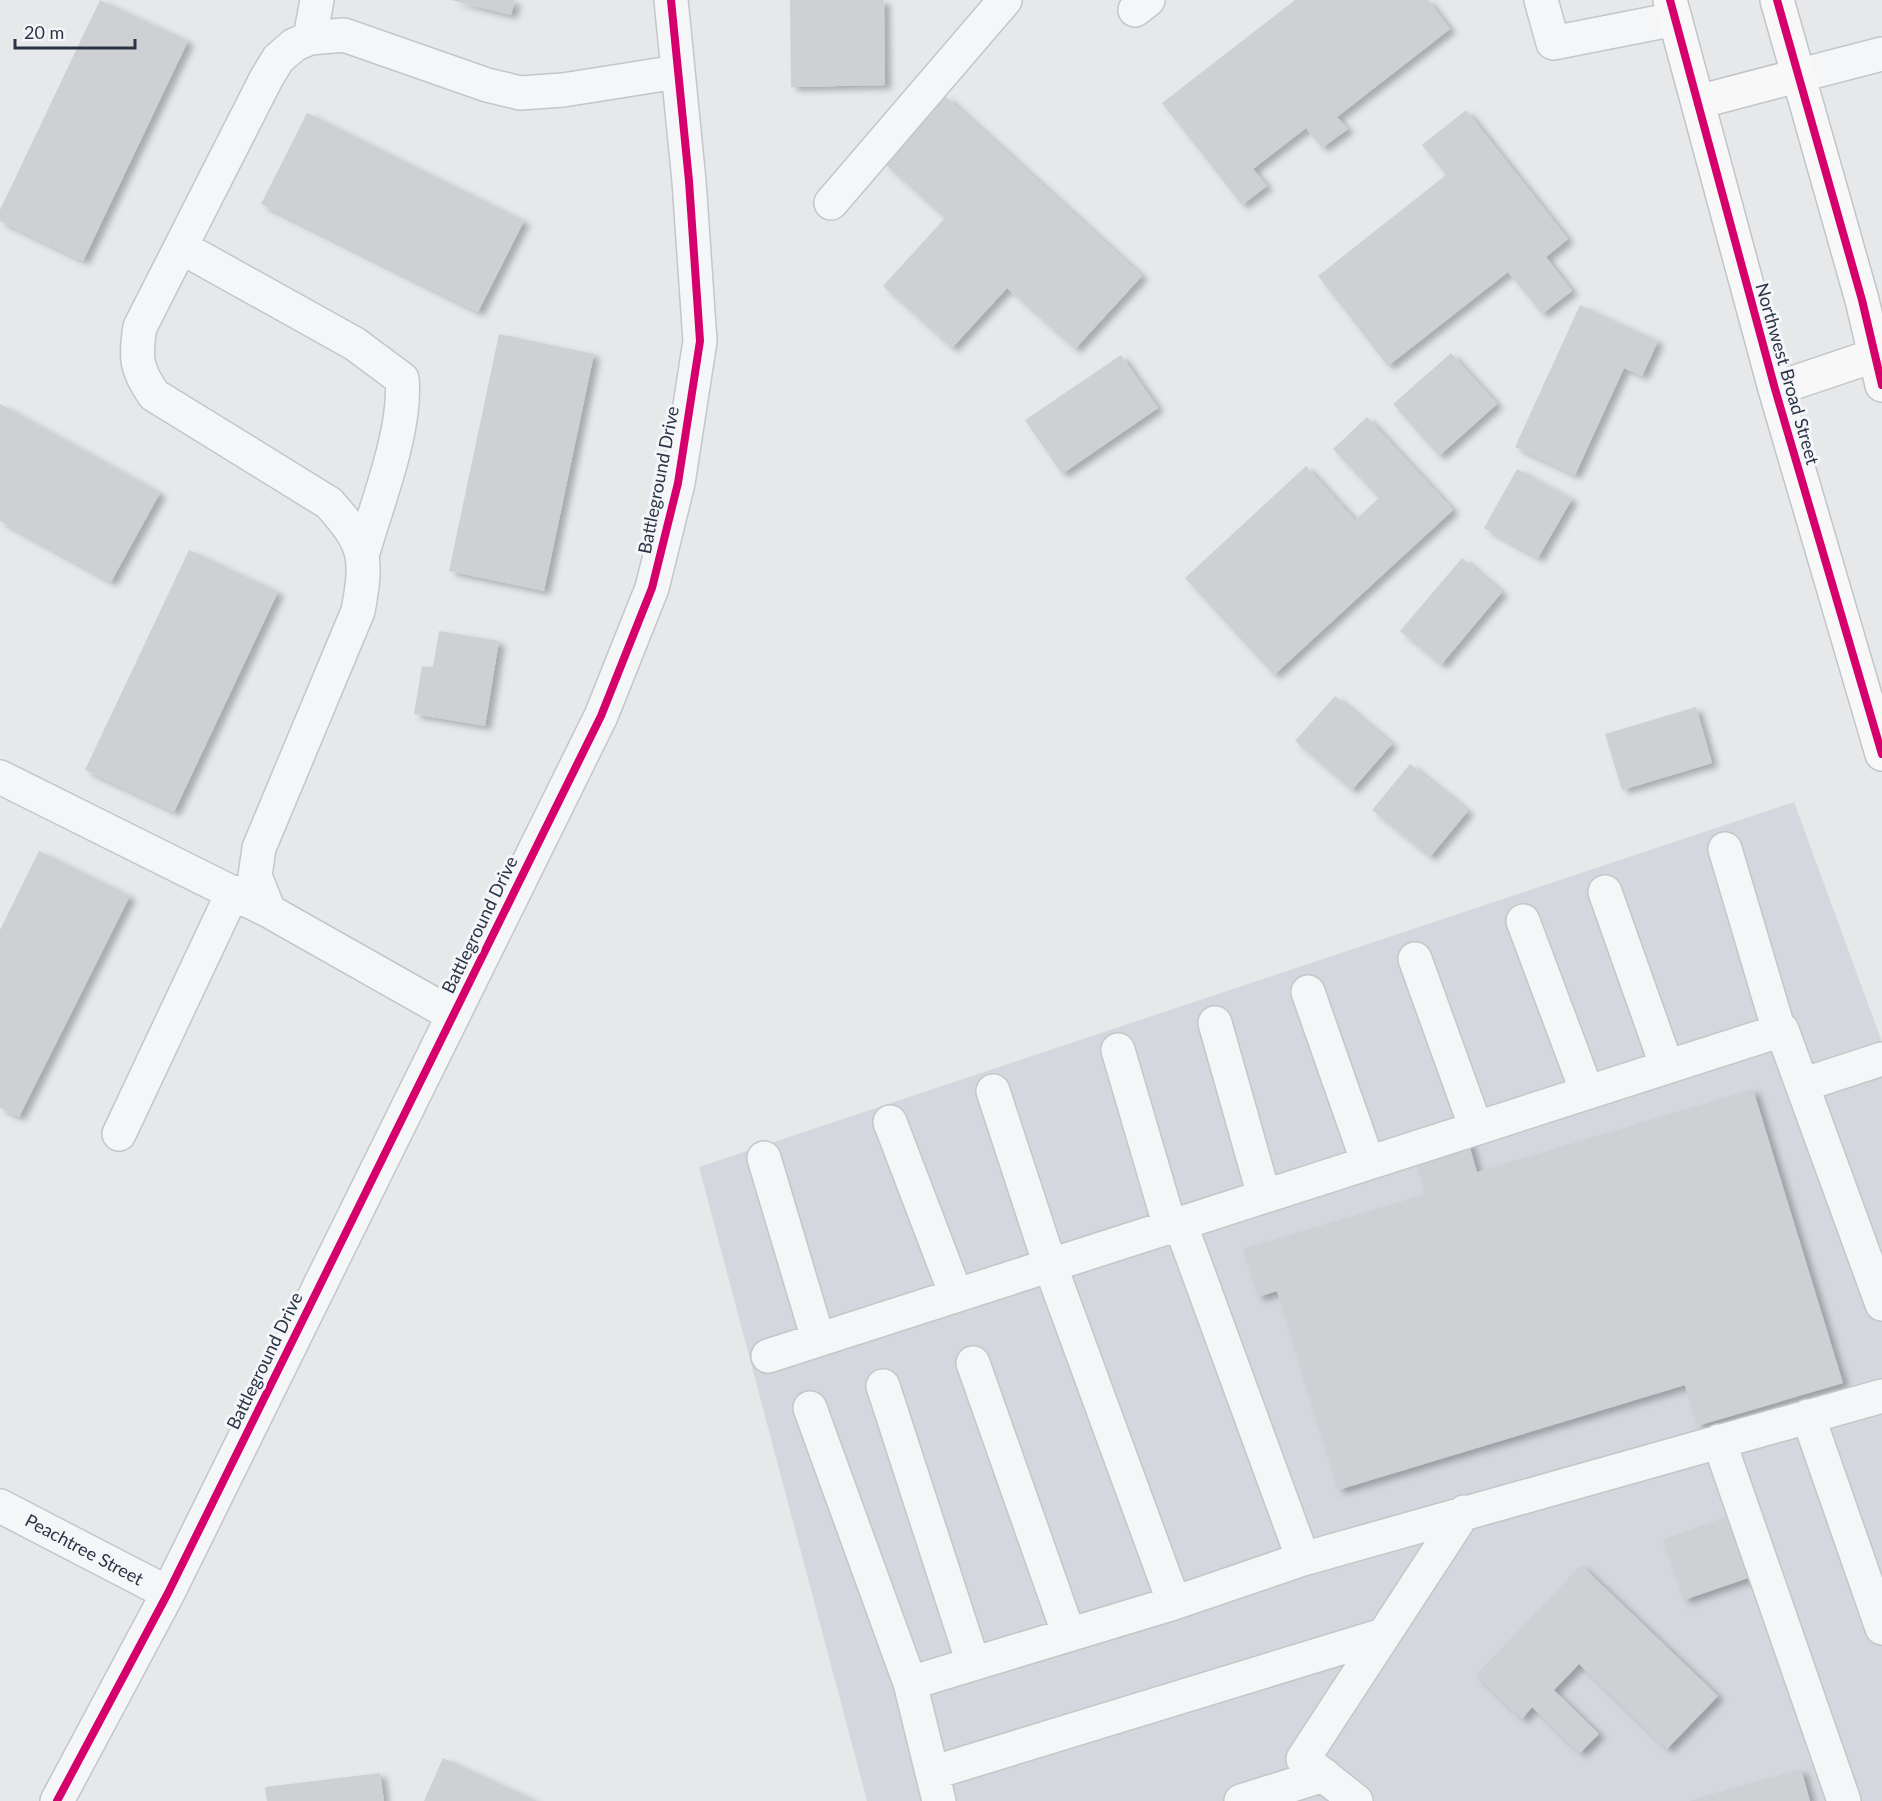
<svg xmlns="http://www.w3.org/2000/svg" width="1882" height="1801" font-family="Lato,sans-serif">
	<defs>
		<filter id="shadow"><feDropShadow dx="6" dy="4" stdDeviation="3" flood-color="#0004"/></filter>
	</defs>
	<rect width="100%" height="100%" fill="#e6e8ea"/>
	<!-- built -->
	<path fill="#d4d7dd" d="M1794,802l88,240v759h-1015l-168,-634z"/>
	<!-- building -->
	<path fill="#ced0d3" filter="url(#shadow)" d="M100,0l88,41 -105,220 -83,-40v-11z
		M451,0h64l-4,15z
		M790,0h94l1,85 -94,2z
		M1295,0h133l22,29 -113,88 11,12 -26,19 -16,-20 -53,41 14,17 -25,19 -80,-102z
		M945,96l197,180 -67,73 -68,-61 -55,60 -69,-62 62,-68 -61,-55z
		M1466,110l102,129 -22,18 26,34 -30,23 -34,-42 -120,94 -70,-90 128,-101 -24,-30z
		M307,113l217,108 -46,91 -217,-108z
		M1580,305l78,36 -16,35 -18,-8 -49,107 -60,-28z
		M499,334l95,20 -50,237 -95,-20z
		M1451,353l46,51 -58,52 -46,-52z
		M1121,355l37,53 -96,66 -37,-54z
		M0,404l160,89 -49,89 -111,-61z
		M1367,417l86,93 -179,165 -89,-97 121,-112 49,54 24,-22 -46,-49z
		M1517,469l55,30 -34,59 -54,-30z
		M189,550l89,42 -104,220 -89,-42z
		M1462,558l40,34 -61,73 -41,-34z
		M439,631l60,10 -14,85 -71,-12 8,-48 11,1z
		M1335,696l57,48 -40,46 -57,-49z
		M1696,707l16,56 -90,27 -17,-56z
		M1410,764l58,47 -38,46 -58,-47z
		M39,851l91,45 -111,221 -19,-9v-178z
		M1753,1089l90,294 -146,43 -12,-41 -347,105 -61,-199 -19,6 -15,-48 183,-55 -14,-44 54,-16 11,38z
		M1727,1517l21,61 -64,22 -21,-61z
		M1581,1565l137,131 -51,53 -88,-85 -25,26 45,44 -19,19 -48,-46 -10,12 -46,-44z
		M443,1758l94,43h-113z
		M1801,1769l9,32h-119v-1z
		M380,1773l4,28h-117l-2,-14z"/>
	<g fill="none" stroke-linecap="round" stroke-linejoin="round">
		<!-- minor casing -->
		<g stroke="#c4c6c8" stroke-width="36">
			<path id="minor" d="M1541,0l12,43 122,-24
				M1135,10l13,-10
				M310,38l7,-38
				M1797,76l85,-22
				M831,203l174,-203
				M181,247l174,97 47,35c5,49 -25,125 -39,173
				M0,777l269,134
				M1725,849l54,182
				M1605,892l62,175
				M1523,921l64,171
				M1415,959l61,169
				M1308,992l60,171
				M453,1015l-184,-104 -14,-35 4,-28 99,-237c10,-54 8,-67 -29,-108l-175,-108c-18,-26 -19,-37 -14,-68l126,-248 12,-20 16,-14 16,-7 34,-3 143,50 33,8 43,-3 114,-18
				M1215,1023l49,173
				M1118,1050l52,177
				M1802,1085l80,-26
				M890,1122l66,173
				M119,1134l114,-242
				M764,1158l54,181
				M1180,1223l123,336 579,-163
				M768,1356l1014,-326 100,274
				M973,1363l96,272
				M883,1386l90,277
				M810,1408l100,275
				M1808,1416l74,212
				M1719,1441l125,360
				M0,1506l168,87
				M1174,1603l129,-44
				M932,1773l451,-138
				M57,1801l111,-208 433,-877 51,-128 26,-105 22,-142 -11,-160 -18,-181
				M939,1801l-29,-118 264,-80 -124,-338 -57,-174
				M1241,1801l83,-26
				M1356,1801l-53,-42 161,-247"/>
		</g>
		<!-- major casing -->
		<g stroke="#c2c5c8" stroke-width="36">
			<path id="major" d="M1670,0l105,389 107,365
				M1777,0l85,300 20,85
				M1698,102l99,-26
				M1775,389l98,-33"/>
		</g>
		<!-- minor -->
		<use href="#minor" stroke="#f5f6f7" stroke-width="33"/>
		<!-- major -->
		<use href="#major" stroke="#f8f8f8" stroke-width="33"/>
		<!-- cycleway casing -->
		<g stroke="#f4f6f9" stroke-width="11">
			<path id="cycleway" d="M1670,0l105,389 107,365
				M1777,0l85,300 20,85
				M57,1801l111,-208 433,-877 51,-128 26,-105 22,-142 -11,-160 -18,-181"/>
		</g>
		<!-- cycleway -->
		<use href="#cycleway" stroke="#d6006c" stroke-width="8"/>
	</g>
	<g text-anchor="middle" stroke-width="6" stroke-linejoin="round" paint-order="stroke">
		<!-- street labels -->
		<g font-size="18" fill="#2b3445" stroke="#f4f6f9">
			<text transform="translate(1787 374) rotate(74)" y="6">Northwest Broad Street</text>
			<text transform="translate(659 480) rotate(-79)" y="6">Battleground Drive</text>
			<text transform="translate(480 925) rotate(-64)" y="6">Battleground Drive</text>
			<text transform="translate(265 1361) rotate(-64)" y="6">Battleground Drive</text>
			<text transform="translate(84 1550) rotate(28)" y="6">Peachtree Street</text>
		</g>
	</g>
	<!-- scale -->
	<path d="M15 39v9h120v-9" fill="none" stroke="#2b3445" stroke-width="3"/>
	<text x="24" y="39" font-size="18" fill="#2b3445" stroke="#f4f6f9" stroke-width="4.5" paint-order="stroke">20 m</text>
</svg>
